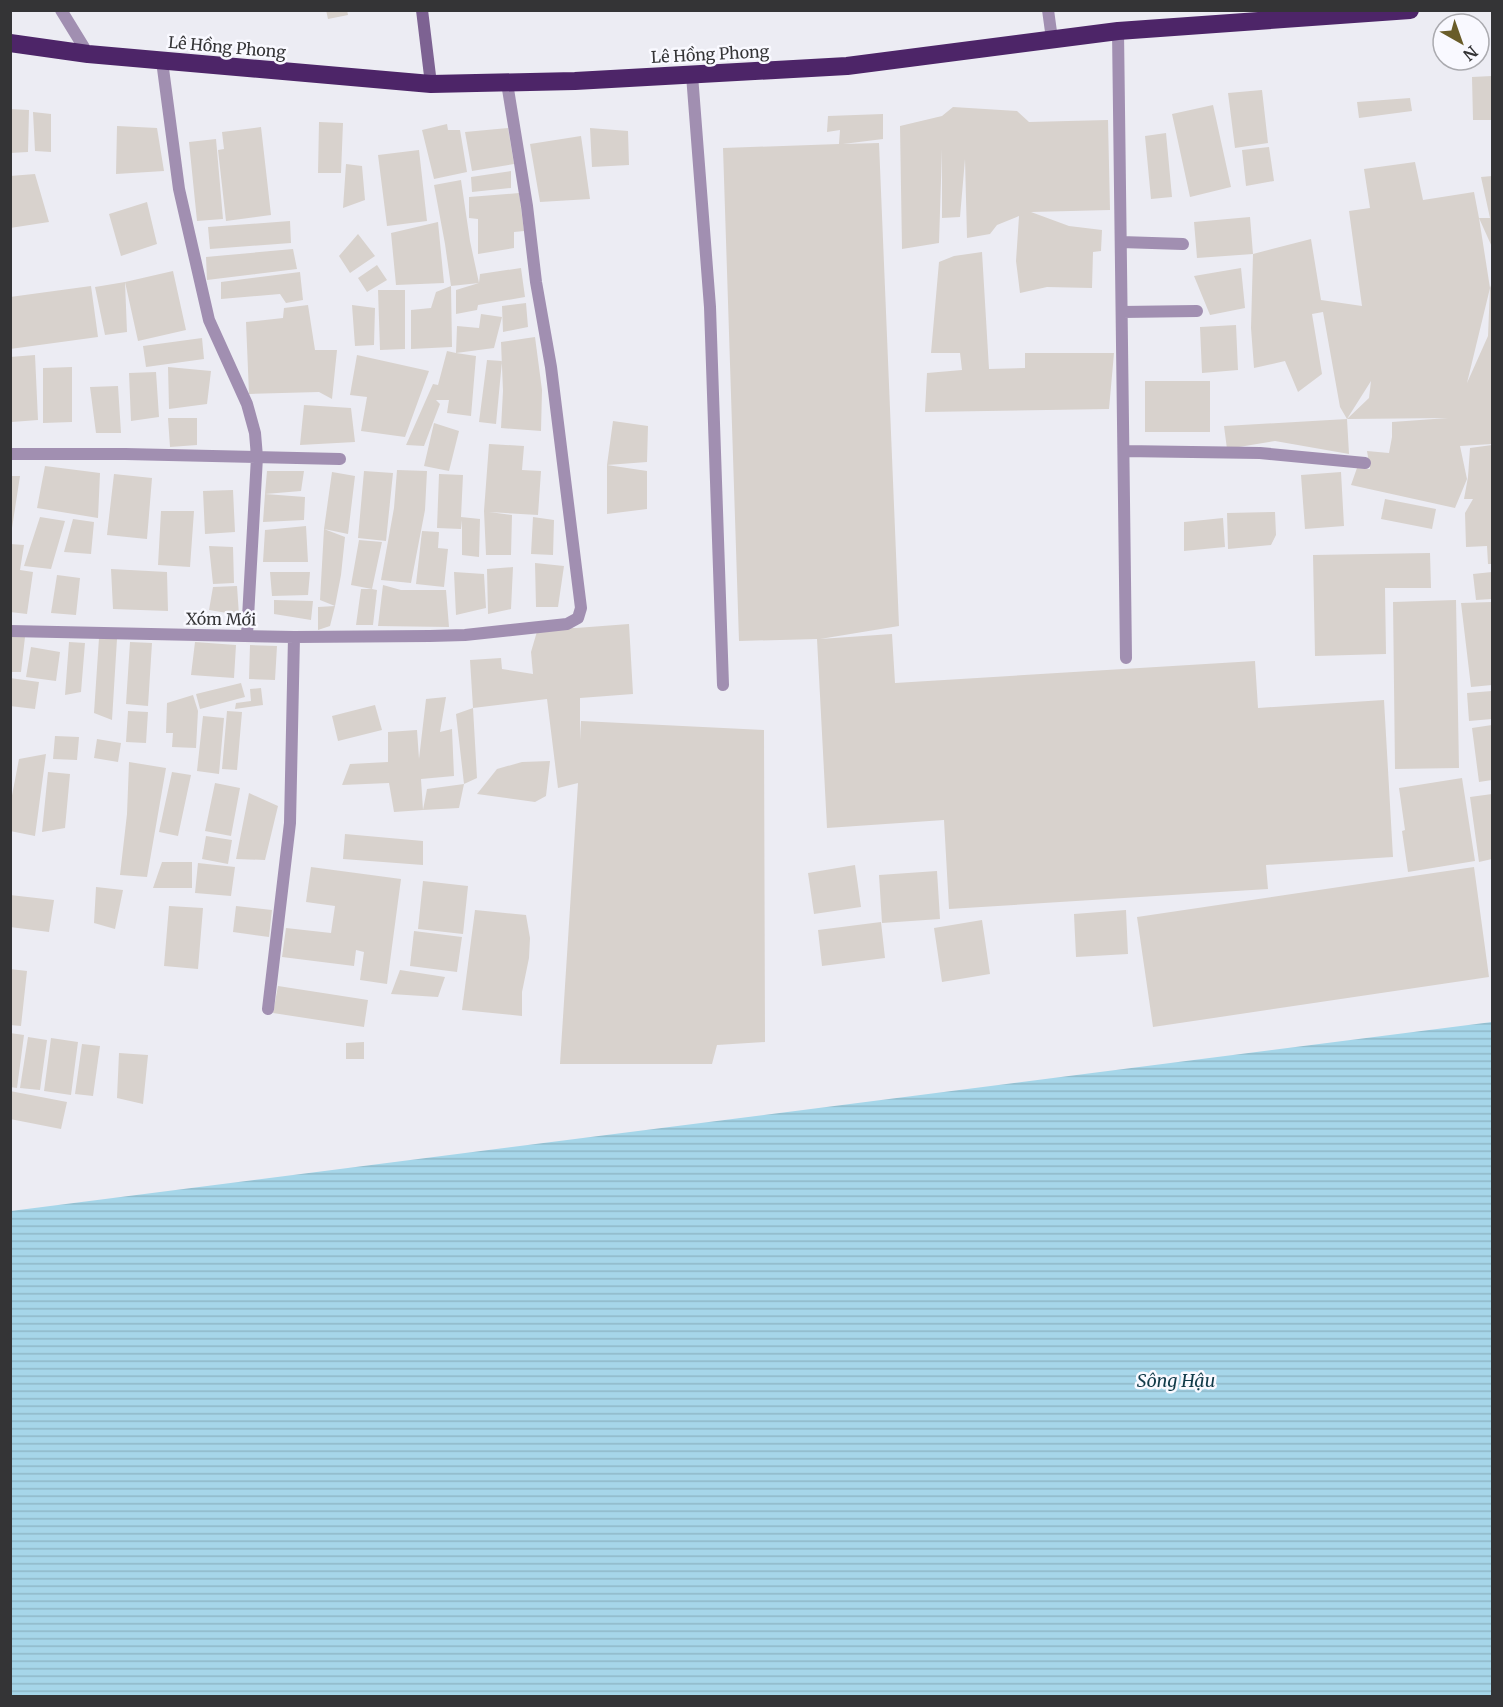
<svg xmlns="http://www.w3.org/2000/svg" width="1503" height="1707" font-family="Merriweather,serif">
	<defs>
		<pattern id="water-rules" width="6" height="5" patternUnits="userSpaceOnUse" patternTransform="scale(1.5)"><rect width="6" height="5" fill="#a6d6e9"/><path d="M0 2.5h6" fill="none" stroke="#90b8c8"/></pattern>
	</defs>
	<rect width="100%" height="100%" fill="#ececf3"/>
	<!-- water -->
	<path fill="url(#water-rules)" d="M1492,1022v674h-1481v-485z"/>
	<!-- building -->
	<path fill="#d8d2cd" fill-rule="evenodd" d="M326,10h21l1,5 -20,4z
		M1492,76v44h-19l-1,-43z
		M1262,90l6,53 -33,5 -7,-55z
		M1410,98l2,13 -53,7 -2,-16z
		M1213,105l18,82 -41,10 -18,-83z
		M953,107l64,4 12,11 79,-2 2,90 -79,2 38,14 33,4 -1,21 -8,1 -1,36 -45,-1 -27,6 -4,-32 3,-45 -22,9 -7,9 -23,4 -2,-79 -5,58 -18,1v-69l-3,94 -37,6 -2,-123 42,-10z
		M10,109l19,1 -1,42 -18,1z
		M33,112l18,2v38l-16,-1z
		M883,114v25l-40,5 36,-1 20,483 -79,13 72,-5 3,49 360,-22 3,47 126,-8 9,157 -127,8 2,24 -319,20 -5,-89 -117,8 -10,-189 -78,2 -16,-493 116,-4 1,-14 -13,2 1,-16z
		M319,122l24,1 -2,50h-23z
		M447,124l1,6h12l7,42 -33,7 -12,-49z
		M117,126l40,2 7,43 -48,3z
		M261,127l10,88 -45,6 -8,-71 6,-1 -2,-17z
		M508,128l6,36 -42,7 -7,-39z
		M590,128l38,3 1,34 -37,2z
		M1166,133l6,64 -21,2 -6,-63z
		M581,136l9,63 -50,3 -10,-58z
		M216,139l7,80 -26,2 -8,-79z
		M1269,147l5,34 -28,5 -4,-36z
		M419,150l8,71 -40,5 -9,-71z
		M1415,162l8,38 51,-8 5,26h11l-9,-41 11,-1v71l-13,-29 11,70 -23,95 21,-47 2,-48 2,-6v162l-32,2 7,33 -12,29 -104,-23 6,-17 13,1 -3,-18 22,2 3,-16v-15l56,-4 -101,1 2,35 -74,-13 -48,8 -3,-23 123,-7 -7,-12 -17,-95 -11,2 10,60 -24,18 -13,-31 -31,7 -3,-40 2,-74 -56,4 -3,-36 56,-5 3,37 58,-15 10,61 41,6 -13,-95 21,-3 -6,-39zM1371,381l-2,17 -22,21z
		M346,164l16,2 3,34 -22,8z
		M511,171v17l-39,4 -1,-15z
		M35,174l14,48 -39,6v-52z
		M461,180l9,61 9,42 -28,3 -6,-42 -11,-59z
		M519,193l5,38 -10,1v16l-36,6v-35l-9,-1v-21z
		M147,202l10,42 -36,12 -12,-42z
		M290,221l1,22 -81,6 -2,-22z
		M438,222l6,61 -48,2 -5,-52z
		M358,234l17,22 -25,17 -11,-17z
		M293,249l4,20 -90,11 -1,-23z
		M982,252l7,117 36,-1v-15h89l-5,56 -184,3 2,-39 35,-3 -2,-17h-29l8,-91 15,-6z
		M377,265l10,15 -20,12 -9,-14z
		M521,268l4,29 -47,8 -1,5 -21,4v-24l23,-7 1,-9z
		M1241,268l4,40 -35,7 -16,-39z
		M173,271l13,59 -48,11 -13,-59z
		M300,272l3,28 -17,3 -6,-9 -59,5v-17z
		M125,282l2,50 -22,3 -10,-48z
		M91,286l7,51 -88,12v-52z
		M451,286l1,61 -41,2v-39l20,-2 5,-16z
		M378,290h27v59l-25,1z
		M526,303l2,24 -25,5 -1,-26z
		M308,305l7,45h22l-5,49 -13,-7 -70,2 -3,-72 37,-4 1,-10z
		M352,305l23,3 -1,37 -19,1z
		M481,314l21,3 -8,31 -38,5 20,3 -5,60 -24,-3 2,-13h-13l4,4 -16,42 -18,-1 27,-61 5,1 9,-34 9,2 1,-27 22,2z
		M1236,325l2,45 -36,3 -2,-46z
		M535,337l7,53 -1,41 -40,-3 2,-37 -2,-49z
		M202,338l2,21 -58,8 -3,-21z
		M35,355l3,65 -26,2 -2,-65z
		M357,355l72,16 -24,66 -44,-6 6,-34 -17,-2z
		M487,360l15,1 -6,63 -17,-2z
		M72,367v55l-29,1v-55z
		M168,367l43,4 -4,33 -38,5z
		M156,372l3,45 -28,4 -2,-48z
		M1145,381h65v51h-65z
		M118,386l3,47h-25l-6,-46z
		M304,405l47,3 4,34 -55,3z
		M168,418h29v27l-27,2z
		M613,421l35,5 -1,36 -40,3 40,6v38l-40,5v-49z
		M434,423l25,8 -10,40 -25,-5z
		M489,444l35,2 -2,24 19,1 -3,44 -49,-3 23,3 -1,40h-25l-2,-44z
		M1492,445v119h-4l-1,-18 -21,1 -1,-34 8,-14h-9l4,-22 2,-29z
		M45,466l55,7 -2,45 -61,-10z
		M397,470l30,1 -2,39 -14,73 -30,-3 13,-72z
		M267,471h37l-3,20 -36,3 40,3 -1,23 -41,2 2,-28z
		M364,471l29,2 -7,68 -28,-3z
		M332,472l23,4 -7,58 -24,-5z
		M1341,472l3,54 -39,3 -4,-54z
		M114,474l38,4 -5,61 -40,-4z
		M439,474l24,1 -2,42 19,2 -1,38 -17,-2v-35l-1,9 -24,-1z
		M10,476h10l-8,52h-2z
		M233,490l2,42 -30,2 -2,-43z
		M1385,499l51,10 -4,20 -51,-10z
		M161,511h33l-4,56 -32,-2z
		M1275,512l1,23 -5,10 -43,4 -1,-36z
		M40,517l25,4 -14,48 -27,-3z
		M533,517l21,3 -1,35 -22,-1z
		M1223,518l2,29 -41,4v-29z
		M73,519l21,3 -3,32 -27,-2z
		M306,526l2,36h-45l2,-32z
		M324,529l21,8 -4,38 -6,31 -5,20 -12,4v-23l17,-1 -15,-6z
		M422,531l17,1 -1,16 10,1 -4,38 -28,-3z
		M359,540l23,2 -10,47 5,1 -4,35h-17l5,-36h11l-21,-4z
		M10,544l14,1 -4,25 13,2 -6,42 -17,-2z
		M209,546l24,1 1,36 -21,1z
		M1430,553l1,35h-46l1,66 -71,2 -2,-101z
		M535,563l29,3 -6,41h-22z
		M513,567l-2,42 -23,5 -1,-45z
		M111,569l56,3 1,39 -55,-2z
		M270,572h40l-2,23 -36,1z
		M454,572l30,2 2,34 -30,7z
		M1492,572v27l-16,1 -3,-26z
		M57,575l23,3 -4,37 -25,-2z
		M383,585l18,5h45l3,37 -71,-1z
		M237,586l2,29 -30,-5 4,-23z
		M274,600l39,1 -2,19 -37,-6z
		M1456,600l3,168 -64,1 -2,-167z
		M1492,602v83l-21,2 -10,-84z
		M629,624l4,70 -53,4v42l1,-19 183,9 1,312 -48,3 -5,19h-152l18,-281 -20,5 -11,-89 -74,9 -3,-48 31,-2 1,11 31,5 -2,-22 7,-24h38z
		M10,636l15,1 -4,35h-11z
		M99,638l18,1 -5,81 -18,-7z
		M69,642l16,1 -4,49 -16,3z
		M130,642l22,1 -4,63 -22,-2z
		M195,642l41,3 -2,33 -43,-3z
		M250,645l27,1 -2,34 -26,-1z
		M31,647l29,5 -4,29 -30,-4z
		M10,678l29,4 -4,27 -25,-3z
		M241,683l4,14 -45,12 -4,-15z
		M261,688l2,17 -28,4 1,-6 15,-2 -1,-12z
		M1492,691v28l-23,2 -2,-28z
		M193,695l5,16 -2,37 -24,-1 1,-14h-7l1,-30z
		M446,697l-6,35 12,-3 2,47 -33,3 2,31 -29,2 -5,-29 -47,2 8,-21 38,-2v-30l29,-2 2,29 7,-60z
		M375,705l7,25 -44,11 -6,-25z
		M473,708l4,70 -13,6 -8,-70z
		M128,711l20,1 -2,31 -20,-1z
		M227,711l15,1 -5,58 -15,-1z
		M203,716l21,2 -5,56 -22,-3z
		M1492,725v55l-13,2 -7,-54z
		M55,736l24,1 -2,23 -24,-1z
		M97,739l24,4 -3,19 -24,-4z
		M46,754l-11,82 -25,-5v-25l9,-47z
		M550,761l-4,35 -11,6 -58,-8 20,-25 25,-7z
		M129,762l37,6 -19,109 -27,-2 7,-61z
		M48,772l22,2 -5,54 -23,4z
		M172,772l19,3 -13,61 -19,-4z
		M1462,778l13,83 -67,11 -6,-41 3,-1 -6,-42z
		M215,783l25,5 -9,48 -26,-5z
		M464,784l-5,24 -36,2 4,-21z
		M249,793l29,13 -13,54 -29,-1z
		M1492,794v65l-13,3 -9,-65z
		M345,834l78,7v24l-80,-6z
		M206,836l26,4 -4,24 -26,-5z
		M162,862h30v26h-39z
		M198,863l37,4 -4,29 -36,-3z
		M855,865l6,42 -47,7 -6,-41z
		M311,867l90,12 -14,105 -27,-4 4,-28 -8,-2 -2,16 -72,-9 4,-29 45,5 4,-27 -29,-4z
		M1474,867l15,110 -336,50 -16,-110z
		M937,871l3,48 -58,4 -3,-48z
		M423,881l45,5 -5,48 -45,-5z
		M96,887l27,3 -8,39 -21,-6z
		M10,895l44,5 -5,32 -39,-5z
		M169,906l34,2 -5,61 -34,-3z
		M236,906l36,4 -3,27 -36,-5z
		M475,910l51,5 4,23 -1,20 -7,34v24l-60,-6z
		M1126,910l2,44 -52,3 -2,-43z
		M982,920l8,54 -48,8 -8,-54z
		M881,922l4,36 -63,8 -4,-36z
		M414,931l48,6 -5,35 -47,-6z
		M10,969l17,2 -6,55 -11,-1z
		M400,970l45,7 -7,20 -47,-3z
		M278,986l90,14 -4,27 -91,-14z
		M10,1033l14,2 -7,53 -7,-1z
		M28,1037l19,3 -7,50 -20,-2z
		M51,1038l27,4 -7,53 -27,-4z
		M364,1042v17h-18v-16z
		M82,1044l18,2 -7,50 -18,-2z
		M119,1053l29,2 -5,49 -26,-6z
		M10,1091l57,11 -6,27 -51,-10z"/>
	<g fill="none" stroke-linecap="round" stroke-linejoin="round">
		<!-- lane -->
		<path stroke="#a18fb1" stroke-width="12" d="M692,75l18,232 13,378"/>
		<!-- street -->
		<path stroke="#a18fb1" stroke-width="12" d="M61,10l27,44
			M1048,10l4,29
			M1118,31l8,627
			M162,61l17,128 30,131 38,84 8,29 2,24 -10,178
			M1121,242l62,2
			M1122,312l75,-1
			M1124,451l136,2 105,10
			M10,454h115l215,5
			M10,631l284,6 136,-1 35,-1 102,-11 11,-6 3,-10 -30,-241 -15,-85 -9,-76 -20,-123
			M268,1009l22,-186 4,-186"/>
		<!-- secondary -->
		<path stroke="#7d6292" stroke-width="12" d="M422,10l9,74"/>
		<!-- highway -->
		<path stroke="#4d2568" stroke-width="18" d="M10,43l78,11 343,30 144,-3 272,-15 271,-35 292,-21"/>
	</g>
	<g text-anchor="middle" stroke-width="5" stroke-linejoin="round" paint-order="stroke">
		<!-- street labels -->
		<g font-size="16" fill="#343436" stroke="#f9f9ff">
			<text transform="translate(227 47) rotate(5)" y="6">Lê Hồng Phong</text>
			<text transform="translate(710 54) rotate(-3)" y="6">Lê Hồng Phong</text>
			<text transform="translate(221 619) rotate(1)" y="6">Xóm Mới</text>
		</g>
		<!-- water labels -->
		<g font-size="18" font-style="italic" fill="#113b49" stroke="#f9f9ff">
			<text x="1176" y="1387">Sông Hậu</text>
		</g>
	</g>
	<!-- border -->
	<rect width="1503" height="1707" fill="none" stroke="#343436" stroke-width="24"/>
	<!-- north arrow -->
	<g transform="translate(1461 42) rotate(140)"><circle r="28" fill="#f9f9ff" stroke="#aaaaaf" stroke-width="1.5"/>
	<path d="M0-4.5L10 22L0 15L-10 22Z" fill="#695c29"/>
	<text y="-9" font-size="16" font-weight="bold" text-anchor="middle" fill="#343436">N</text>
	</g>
</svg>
